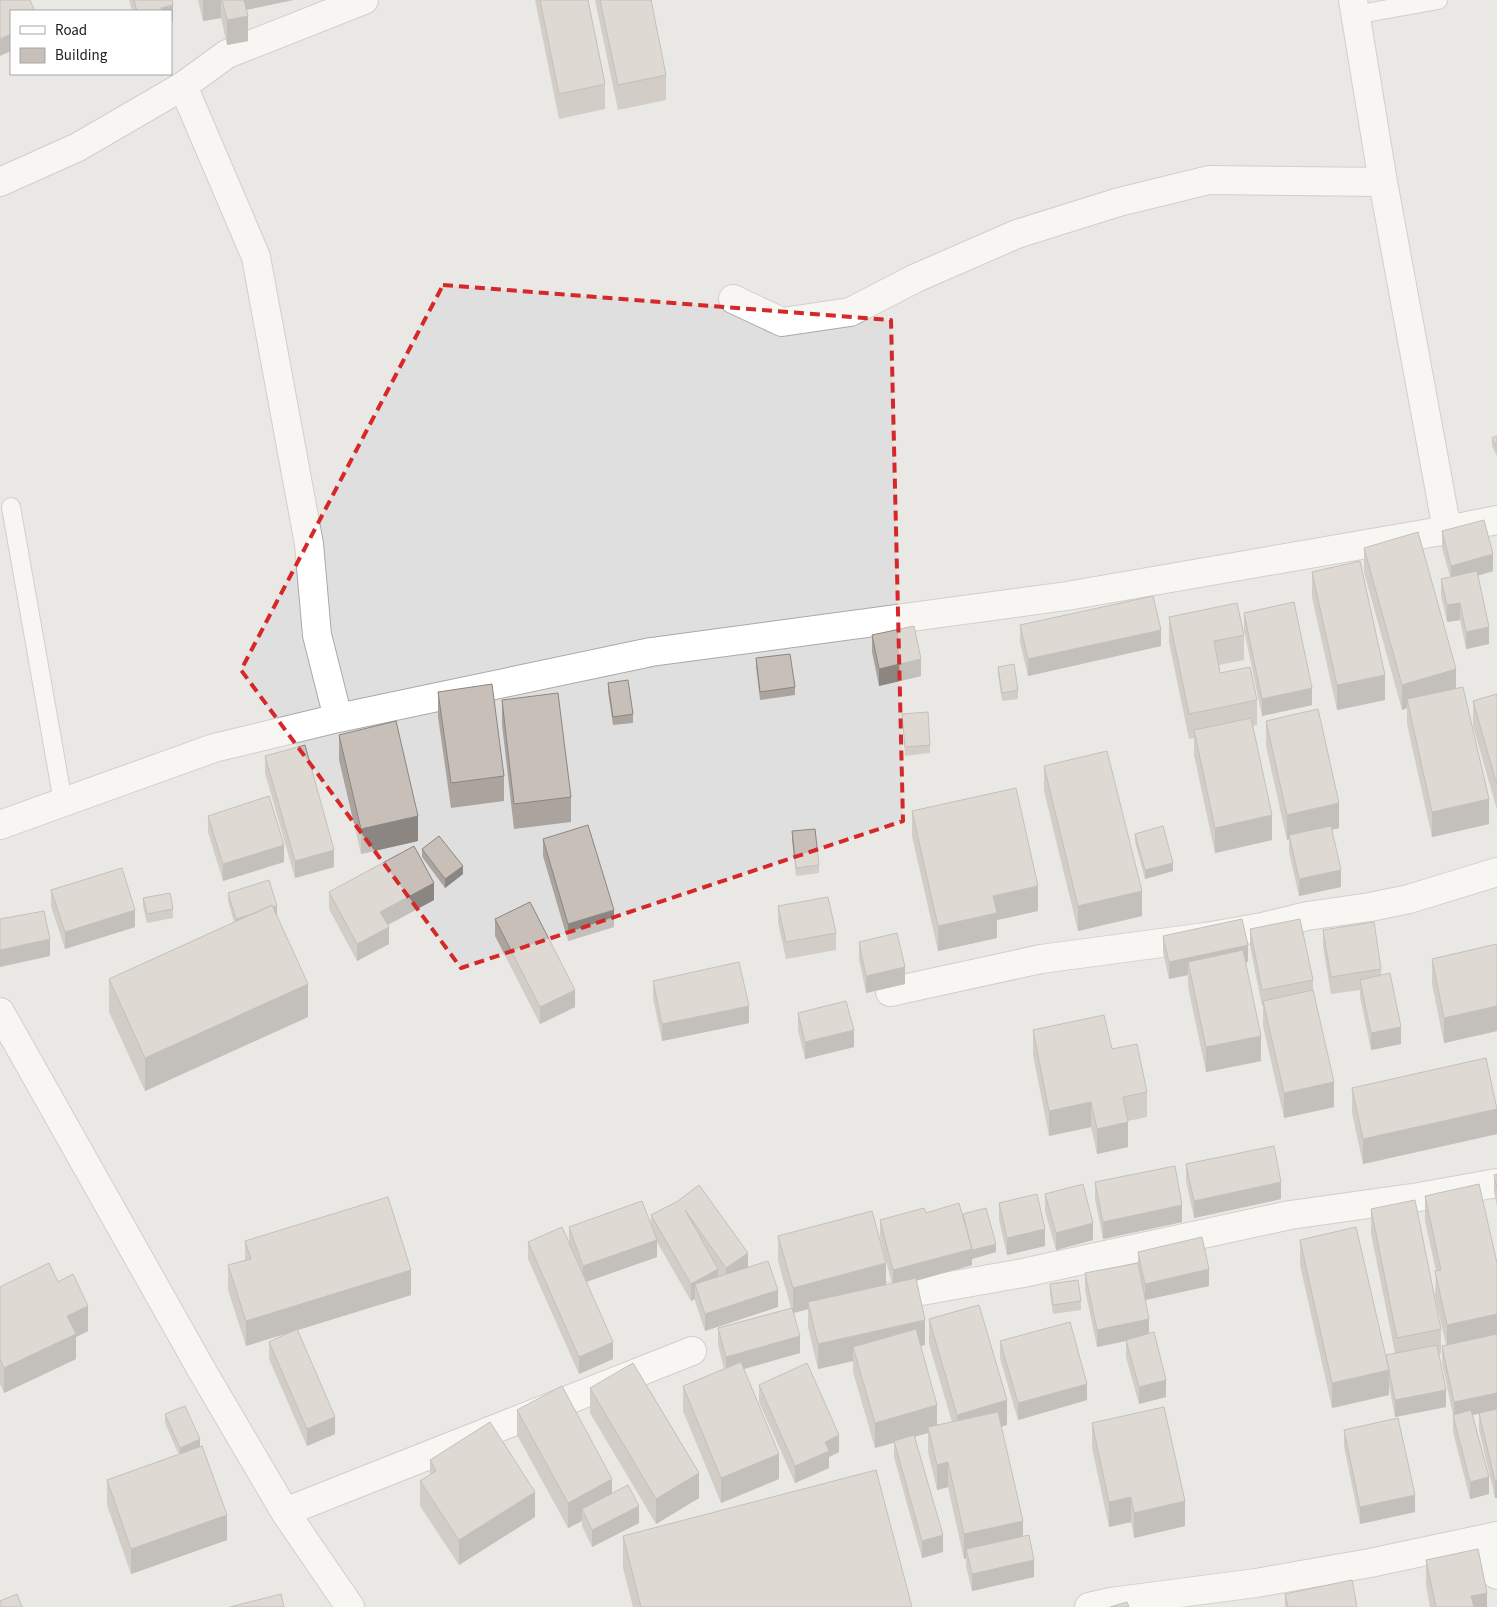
<svg xmlns="http://www.w3.org/2000/svg" width="1497" height="1607" font-family="'Source Sans 3',sans-serif">
	<rect width="100%" height="100%" fill="#f2efe9"/>
	<!-- residential -->
	<path fill="#e0dfdf" fill-rule="evenodd" d="M0,0h1497v1607h-1497zM11,11h160v63h-160z"/>
	<g fill="none" stroke-linecap="round" stroke-linejoin="round">
		<!-- lane casing -->
		<g stroke="#a9a9a9" stroke-width="20">
			<path id="lane" d="M1355,15l83,-15
				M11,507l52,295"/>
		</g>
		<!-- street casing -->
		<g stroke="#a9a9a9" stroke-width="30">
			<path id="street" d="M1353,0l30,182 64,348
				M183,86l73,171 53,287 8,91 21,83
				M0,182l78,-35 105,-61 44,-32 137,-54
				M733,299l49,23 68,-10 66,-34 101,-44 102,-32 90,-22 174,2
				M0,825l214,-77 124,-30 313,-66 416,-56 380,-66 50,-10
				M890,992l151,-33 165,-22 56,-10 45,-11 63,-9 39,-8 88,-27
				M0,1012l204,362 81,138 65,95
				M882,1298l141,-25 267,-58 129,-18 78,-14
				M285,1512l407,-161
				M1491,1537l6,38
				M1089,1607l22,-5 145,-19 114,-20 127,-27"/>
		</g>
		<!-- lane -->
		<use href="#lane" stroke="#fff" stroke-width="18"/>
		<!-- street -->
		<use href="#street" stroke="#fff" stroke-width="28"/>
	</g>
	<!-- wall -->
	<path fill="#aba49e" d="M129,0h43l1,22 -2,-11h-39z
		M198,0h95l-47,10 2,31 -21,4 -6,-27 -18,3z
		M535,0h53l17,84v25l-46,10z
		M595,0h56l15,75v25l-48,10z
		M1497,436v20l-5,-10v-8z
		M1442,531l51,40 -15,5 11,68 -23,5 -6,-29 -13,2 -6,-26v-17l9,-2 -8,-29z
		M1364,548l92,140 33,136 -57,13 -25,-113v-16l-5,2 -38,-138z
		M1312,572l73,128 -48,10 -25,-113z
		M1244,613l68,92 -50,11 -18,-86z
		M1169,617l75,18v25l-25,5 1,8 37,27v25l-5,1 20,114 -57,13 -21,-98v-17l-5,1 -20,-97z
		M1020,625l141,21 -133,30 -8,-34z
		M872,635l49,41 -42,10 -7,-34z
		M756,658l39,29v8l-35,5 -4,-33z
		M998,667l20,23v9l-16,2 -4,-26z
		M608,683l25,31v9l-20,2 -5,-33z
		M438,692l66,84v25l-53,7 -13,-91z
		M1497,694v116l-24,-84v-25z
		M502,700l69,97v25l-57,7 -12,-104z
		M902,714l28,31v8l-25,3z
		M1266,721l73,107 -7,2 9,57 -42,9 -10,-44v-13l-2,1 -21,-94z
		M339,735l79,106 -57,13 -22,-94z
		M265,756l69,111 -39,11 -30,-105z
		M1044,766l98,150 -64,15 -34,-140z
		M912,811l126,100 -41,9v18l-59,13 -26,-115z
		M208,816l76,46 -61,19 -15,-49z
		M792,831l27,34v8l-23,3 -4,-36z
		M1135,834l38,37 -28,8 -10,-37z
		M543,839l71,88 -46,14 -25,-85z
		M422,849l41,25 -18,14 -23,-31z
		M51,890l84,37 -70,22 -14,-43z
		M329,892l105,8 -46,25 1,19 -32,17 -28,-52z
		M228,893l49,22 31,102 -163,74 -36,-79v-33l125,-57 -6,-21z
		M143,898l30,11v9l-26,5 -4,-17z
		M778,906l58,27v17l-50,9 -8,-36z
		M495,919l80,88 -35,17 -45,-88z
		M1250,929l63,51v10l21,117 -50,11 -21,-92v-20h-1l-12,-60z
		M1323,930l58,39v6l20,69 -30,6 -11,-53v-7l-29,4 -8,-47z
		M1163,936l85,26h-2l15,99 -55,11 -18,-85v-12l-19,4 -6,-26z
		M859,942l46,42 -39,9 -7,-34z
		M1497,944v87l-53,12 -12,-59v-25z
		M653,981l96,42 -87,18 -9,-43z
		M798,1013l56,34 -49,12 -7,-29z
		M1033,1030l79,19 35,43v25l-19,4v26l-31,7 -6,-27 -42,9 -16,-81z
		M1352,1088l145,20v26l-134,30 -11,-51z
		M1186,1164l95,35 -87,19 -8,-37z
		M1497,1174v32l-3,-14v-17z
		M1095,1182l87,40 -79,17 -8,-40z
		M1045,1194l48,46 -37,10 -11,-39z
		M1425,1196l72,67 -2,235 -16,-68v-17l-6,2 16,79 -19,5 -17,-67v-17l-11,-52v-17l4,-1 -11,-49 1,-25 -11,-50z
		M678,1201l70,66 30,40 -73,24 -10,-30v-2l-4,2 -34,-59v15l-71,25 27,77 -34,15 -51,-115v-17l41,1v-16l82,-2v-10z
		M999,1203l46,43 -38,9 -8,-35z
		M1371,1209l70,120v25h-2l7,53 -51,10 -6,-31v9l-57,13 -32,-143v-25l86,117 9,-4 -24,-119z
		M926,1213l37,3 33,36 -24,7v-2v8l-56,16 9,64 -4,1 16,79 15,-3 -23,-78v-25l78,106 -6,2 22,110 11,40 -62,14 -6,-25v-7h-2l-16,-72 -11,3 -9,-38v-19l-13,3 28,116 -21,6 -28,-101v-15l-19,6 -22,-76v-11l-35,8 -10,-42v-18l-14,4 6,40 -56,16 35,110 -58,24 -38,-92v-25l41,-17 -6,-24v-17l73,-20 -13,-47v-25l108,49 6,-1 -12,-47v-17z
		M245,1241l166,54 -113,35 37,104 -28,12 -38,-87v-17l25,-11 -48,15 -18,-56v-25l17,-5z
		M1138,1252l71,34 -64,14 4,34 17,63 -27,7 -13,-47v-16l-29,6 -12,-57v-17l53,-10z
		M58,1282l30,49 -12,6v22l-72,34 -4,-9v-97z
		M1050,1284l31,17v9l-28,4 -3,-21z
		M1000,1341l87,59 -69,20 -18,-62z
		M759,1385l80,67 -10,5v11l-34,15 -36,-81z
		M590,1388l109,110 -43,26 -66,-111z
		M517,1410l95,83 27,30 -47,24 -10,-21v-5l-14,7 -51,-93z
		M165,1414l35,33 27,93 -96,34 -24,-69v-25l72,-25 -14,-32z
		M1092,1423l93,103 -51,12 -3,-16 -22,5 -17,-79z
		M1344,1430l71,82 -55,12 -16,-78z
		M430,1460l105,57 -76,48 -39,-59v-25l10,-6z
		M623,1536l289,71h-279l-10,-39z
		M1426,1560l61,47h-57l-4,-22z
		M1285,1594l72,13h-72z"/>
	<!-- shaded-wall -->
	<path fill="#8b8681" d="M203,0h18v18l-18,3z
		M241,0h52l-52,11z
		M173,5v17h-2v-11h-10v-3z
		M248,16v25l-21,4v-25z
		M11,34v17l-11,5v-17z
		M1493,554v17l-42,12v-17z
		M1460,603v17l-13,2v-17z
		M1489,627v17l-23,5v-17z
		M1161,630v16l-133,30v-17z
		M921,659v17l-42,10v-17z
		M1456,669v25l-49,5v9l-5,2v-25z
		M1385,675v25l-48,10v-25z
		M1312,688v17l-50,11v-17z
		M1489,799v25l-57,13v-25z
		M1339,803v25l-49,11 -1,-4v4l-2,1v-25z
		M1272,815v25l-57,13v-25z
		M418,816v25l-57,13v-25z
		M284,845v17l-61,19v-17z
		M334,850v17l-39,11v-17z
		M1173,863v8l-28,8v-9z
		M463,866v8l-18,14v-9z
		M1341,870v17l-42,9v-17z
		M434,883v17l-54,29v-17z
		M1038,886v25l-41,9v18l-59,13v-25l55,-30z
		M1142,891v25l-64,15v-25z
		M277,906v9l-41,13v-9z
		M135,910v17l-70,22v-17z
		M614,910v17l-46,14v-17z
		M389,927v17l-32,17v-17z
		M50,939v17l-50,11v-17z
		M1248,945v17l-57,12 -3,-12v13l-19,4v-17z
		M905,967v17l-39,9v-17z
		M308,984v33l-163,74v-33z
		M575,990v17l-35,17v-17z
		M749,1006v17l-87,18v-17z
		M1497,1006v25l-53,12v-25z
		M1401,1027v17l-30,6v-17z
		M854,1030v17l-49,12v-17z
		M1261,1036v25l-55,11v-25z
		M1334,1082v25l-50,11v-25z
		M1091,1102v25l-42,9v-25z
		M1497,1109v25l-134,30v-25z
		M1128,1122v25l-31,7v-25z
		M1281,1182v17l-87,19v-17z
		M1182,1205v17l-79,17v-17z
		M1093,1223v17l-37,10v-17z
		M1045,1229v17l-38,9v-17z
		M657,1240v17l-74,26v-17z
		M996,1244v8l-24,7v-9z
		M972,1249v16l-79,22v-17z
		M748,1253v17l-22,15v-17z
		M886,1263v25l-78,14v7l-15,4v-25z
		M718,1269v17l-23,-2v15l-4,2v-17z
		M1209,1269v17l-64,14v-16z
		M411,1270v25l-165,51v-25z
		M778,1290v17l-73,24v-17z
		M88,1306v25l-12,6v22l-72,34v-25l63,-52z
		M1497,1314v25l-50,11v-25z
		M1149,1319v17l-52,11v-17z
		M925,1320v25l-68,16 -4,-14v14l-35,8v-25z
		M800,1336v17l-74,21v-17z
		M613,1342v17l-34,15v-17z
		M1389,1370v25l-57,13v-25z
		M1166,1380v17l-27,7v-17z
		M1087,1384v16l-69,20v-17z
		M1446,1390v17l-51,10v-17z
		M1497,1393v17l-43,9v-17z
		M1007,1400v25l-50,15v-25z
		M937,1405v25l-9,-3v6l-53,15v-25z
		M335,1417v17l-28,12v-17z
		M839,1435v17l-10,5v11l-34,15v-17l30,-24z
		M200,1439v9l-20,9v-9z
		M779,1454v25l-58,24v-25z
		M948,1462v25l-11,3v-25z
		M699,1473v25l-43,26v-25z
		M1489,1477v17l-19,5v-17z
		M612,1479v25l-30,5v12l-14,7v-25z
		M1495,1481h2v17h-2z
		M535,1492v25l-76,48v-25z
		M1415,1495v17l-55,12v-17z
		M1131,1497v25l-22,5v-25z
		M1185,1501v25l-51,12v-25z
		M639,1506v17l-47,24v-17z
		M227,1515v25l-96,34v-25z
		M1023,1521v25l-57,3v10h-2v-25z
		M943,1535v17l-21,6v-17z
		M1034,1560v17l-62,14v-17z
		M1487,1593v14h-16v-11z"/>
	<!-- building -->
	<path fill="#c7bfb8" stroke="#8b8681" d="M0,0h30l5,11h-24v23l-11,5z
		M134,0h38l1,5 -12,3 1,3h-25z
		M222,0h22l4,16 -21,4z
		M540,0h48l17,84 -46,10z
		M600,0h51l15,75 -48,10z
		M1497,436v11l-5,-9z
		M1484,520l9,34 -42,12 -9,-35z
		M1418,532l38,137 -54,16 -38,-137z
		M1360,561l25,114 -48,10 -25,-113z
		M1477,571l12,56 -23,5 -6,-29 -13,2 -6,-26z
		M1153,596l8,34 -133,29 -8,-34z
		M1294,602l18,86 -50,11 -18,-86z
		M1237,603l7,32 -30,6 6,32 30,-6 7,33 -68,14 -20,-97z
		M914,626l7,33 -42,10 -7,-34z
		M790,654l5,33 -35,5 -4,-34z
		M1014,664l4,26 -16,3 -4,-26z
		M628,680l5,34 -20,3 -5,-34z
		M492,684l12,92 -53,7 -13,-91z
		M1463,687l26,112 -57,13 -25,-113z
		M558,693l13,104 -57,7 -12,-104z
		M1497,694v91l-24,-84z
		M1318,709l21,94 -52,12 -21,-94z
		M928,712l2,33 -25,2 -3,-33z
		M1251,718l21,97 -57,13 -21,-98z
		M396,721l22,95 -57,13 -22,-94z
		M305,745l29,105 -39,11 -30,-105z
		M1107,751l35,140 -64,15 -34,-140z
		M1016,788l22,98 -45,10 4,17 -59,13 -26,-115z
		M269,796l15,49 -61,19 -15,-48z
		M588,825l26,85 -46,14 -25,-85z
		M1163,826l10,37 -28,7 -10,-36z
		M1331,826l10,44 -42,9 -10,-44z
		M815,829l4,36 -23,3 -4,-37z
		M439,836l24,30 -18,13 -23,-30z
		M414,846l20,37 -54,29 9,15 -32,17 -28,-52z
		M122,868l13,42 -70,22 -14,-42z
		M269,880l8,26 -4,1 -1,-2 -19,9 -17,5 -8,-26z
		M170,893l3,16 -26,5 -4,-16z
		M828,897l8,36 -50,9 -8,-36z
		M530,902l45,88 -35,17 -45,-88z
		M272,905l36,79 -163,74 -36,-79z
		M44,911l6,28 -50,11v-31z
		M1242,919l6,26 -79,17 -6,-26z
		M1300,919l13,61 -51,10 -12,-61z
		M1374,922l7,47 -50,8 -8,-47z
		M897,933l8,34 -39,9 -7,-34z
		M1497,944v62l-53,12 -12,-59z
		M1243,950l18,86 -55,11 -18,-85z
		M739,962l10,44 -87,18 -9,-43z
		M1390,973l11,54 -30,6 -11,-53z
		M1313,990l21,92 -50,11 -21,-92z
		M846,1001l8,29 -49,12 -7,-29z
		M1104,1015l8,34 25,-5 10,48 -24,5 5,25 -31,7 -6,-27 -42,9 -16,-81z
		M1486,1058l11,51 -134,30 -11,-51z
		M1274,1146l7,36 -87,19 -8,-37z
		M1175,1166l7,39 -79,17 -8,-40z
		M1497,1174v15l-3,-14z
		M1083,1184l10,39 -37,10 -11,-39z
		M1479,1184l18,79v51l-50,11 -12,-54 6,-1 -16,-74z
		M699,1185l49,68 -22,15 -41,-58 33,59 -27,15 -40,-69 27,-14z
		M1037,1194l8,35 -38,9 -8,-35z
		M388,1197l23,73 -165,51 -18,-56 23,-6 -6,-18z
		M1415,1200l26,129 -44,9 -26,-129z
		M642,1201l15,39 -74,26 -14,-39z
		M959,1203l13,46 -79,21 -13,-50 44,-12 2,5z
		M986,1208l10,36 -24,6 -9,-36z
		M872,1211l14,52 -93,25 -15,-52z
		M562,1227l51,115 -34,15 -51,-115z
		M1356,1227l33,143 -57,13 -32,-143z
		M1202,1237l7,32 -64,15 -7,-32z
		M768,1261l10,29 -73,24 -10,-30z
		M49,1263l9,19 15,-8 15,32 -21,10 9,18 -72,34 -4,-9v-72z
		M1138,1263l11,56 -52,11 -12,-57z
		M916,1278l9,42 -107,24 -10,-42z
		M1078,1280l3,21 -28,4 -3,-21z
		M979,1305l28,95 -50,15 -28,-96z
		M792,1308l8,28 -74,21 -8,-29z
		M1070,1322l17,62 -69,19 -18,-62z
		M297,1329l38,88 -28,12 -38,-87z
		M916,1329l21,76 -62,18 -22,-76z
		M1154,1332l12,48 -27,7 -13,-47z
		M1497,1334v59l-43,9 -12,-56z
		M1437,1345l9,45 -51,10 -9,-45z
		M741,1362l38,92 -58,24 -38,-92z
		M633,1363l66,110 -43,26 -66,-111z
		M807,1363l32,72 -14,7 4,9 -34,15 -36,-81z
		M562,1386l50,93 -44,24 -51,-93z
		M185,1406l15,33 -20,9 -15,-34z
		M1164,1407l21,94 -51,12 -3,-16 -22,5 -17,-79z
		M1497,1409v72h-2l-16,-68z
		M1471,1410l18,67 -19,5 -17,-67z
		M998,1412l25,109 -59,13 -16,-72 -11,3 -9,-38z
		M1398,1418l17,77 -55,12 -16,-77z
		M490,1422l45,70 -76,48 -39,-59 16,-10 -6,-11z
		M914,1435l29,100 -21,6 -28,-100z
		M202,1446l25,69 -96,34 -24,-69z
		M876,1470l36,137h-271l-18,-71z
		M628,1485l11,21 -47,24 -10,-21z
		M1029,1535l5,25 -62,14 -6,-25z
		M1478,1549l9,44 -16,3 3,11h-38l-10,-47z
		M1352,1580l5,27h-69l-3,-13z
		M17,1594l5,13h-22v-6z
		M281,1594l3,13h-54z
		M1127,1602l2,5h-19z"/>
	<!-- marked area -->
	<path d="M0 0H1497V1607H0ZM443,285l448,35 12,501 -442,147 -220,-298z" fill="#f2efe9" fill-opacity=".55" fill-rule="evenodd"/>
	<path fill="none" stroke="#d62828" stroke-width="4" stroke-dasharray="10 6" stroke-linejoin="round" d="M443,285l448,35 12,501 -442,147 -220,-298z"/>
	<!-- legend -->
	<rect x="10" y="10" width="162" height="65" fill="#ffffff" stroke="#a7a7a7"/>
	<rect x="20" y="26" width="25" height="8" fill="#ffffff" stroke="#a7a7a7"/>
	<text x="55" y="35" font-size="15" fill="#222222">Road</text>
	<rect x="20" y="48" width="25" height="15" fill="#c7bfb8" stroke="#a7a7a7"/>
	<text x="55" y="60" font-size="15" fill="#222222">Building</text>
</svg>
